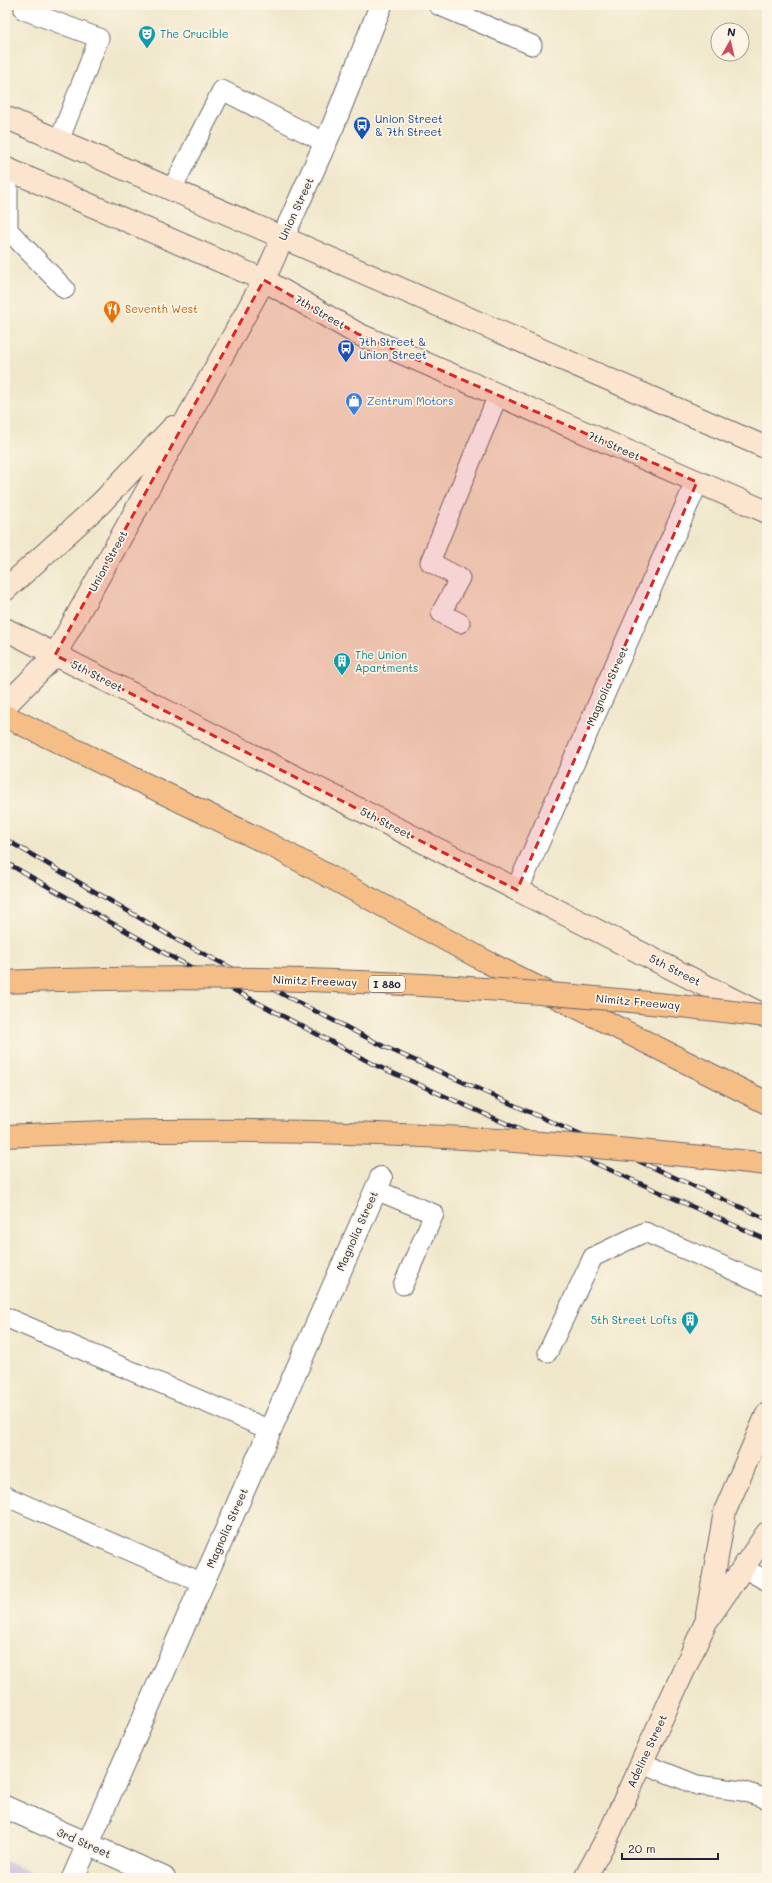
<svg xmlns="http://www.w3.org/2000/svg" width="772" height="1883" font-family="Mali,sans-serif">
	<rect width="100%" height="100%" fill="#fcf5e5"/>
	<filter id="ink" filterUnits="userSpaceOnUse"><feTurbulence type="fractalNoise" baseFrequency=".025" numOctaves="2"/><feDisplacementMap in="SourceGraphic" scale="8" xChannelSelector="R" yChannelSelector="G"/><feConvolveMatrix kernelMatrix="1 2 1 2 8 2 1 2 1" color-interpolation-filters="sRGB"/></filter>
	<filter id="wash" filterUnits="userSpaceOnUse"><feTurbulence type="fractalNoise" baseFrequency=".012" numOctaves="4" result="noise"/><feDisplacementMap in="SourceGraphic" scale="16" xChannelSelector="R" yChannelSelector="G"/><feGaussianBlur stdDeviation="0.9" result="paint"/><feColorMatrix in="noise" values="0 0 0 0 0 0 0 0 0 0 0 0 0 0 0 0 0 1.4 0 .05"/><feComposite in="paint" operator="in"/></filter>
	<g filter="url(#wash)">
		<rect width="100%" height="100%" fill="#f0e7cb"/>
		<!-- industrial -->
		<path fill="#c7c0d9" d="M5,1861l26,11 -2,6h-24z"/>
	</g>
	<g filter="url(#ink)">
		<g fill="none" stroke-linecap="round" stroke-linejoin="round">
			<!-- service casing -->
			<g stroke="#6a676d" stroke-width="21">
				<path id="service" d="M438,5l94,40
					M24,10l75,28 -40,103
					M8,169v61l57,59
					M171,191l51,-101 104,53
					M460,623l-19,-10 19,-35 -30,-16 68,-167
					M376,1190l58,24 -31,71
					M5,1317l265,113
					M548,1352l45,-95 52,-25 122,53
					M5,1496l198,87
					M743,1568l24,13
					M642,1763l55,22 45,6 25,8"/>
			</g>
			<!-- minor casing -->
			<g stroke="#6a676d" stroke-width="24">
				<path id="minor" d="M283,237l50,-111 48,-121
					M517,890l180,-408
					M73,1878l308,-700"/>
			</g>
			<!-- tertiary casing -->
			<g stroke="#6a676d" stroke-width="24">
				<path id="tertiary" d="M5,1807l159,71"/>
			</g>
			<!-- secondary casing -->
			<g stroke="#6a676d" stroke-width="24">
				<path id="secondary" d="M5,117l762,331
					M5,168l259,112 94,54 409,178
					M5,590l96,-87 72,-76
					M5,629l758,386
					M5,706l50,-51 171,-306 38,-69 19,-43
					M707,1615l18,-104 42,-97
					M585,1878l23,-42 98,-214 61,-89"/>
			</g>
			<!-- primary casing -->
			<g stroke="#6a676d" stroke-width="24">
				<path id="primary" d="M5,716l266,129 218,118 278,140"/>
			</g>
			<!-- service -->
			<use href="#service" stroke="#fff" stroke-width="19"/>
			<!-- minor -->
			<use href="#minor" stroke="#fff" stroke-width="22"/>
			<!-- tertiary -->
			<use href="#tertiary" stroke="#fff" stroke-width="22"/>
			<!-- secondary -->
			<use href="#secondary" stroke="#fbe5cf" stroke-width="22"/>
			<!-- primary -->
			<use href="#primary" stroke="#f6be87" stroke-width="22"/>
			<!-- rail casing -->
			<g stroke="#22223b" stroke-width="4.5">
				<path id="rail" d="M5,839l174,102 206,106 382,172
					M5,862l163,93 207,110 392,175"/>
			</g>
			<!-- rail -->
			<use href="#rail" stroke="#fcf5e5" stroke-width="3" stroke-dasharray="9" stroke-linecap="butt"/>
			<!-- motorway-bridge casing -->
			<g stroke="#6a676d" stroke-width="24" stroke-linecap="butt">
				<path id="motorway-bridge" d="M5,982c254,-11 510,3 762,34
					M5,1136c254,-13 510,-1 762,28"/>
			</g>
			<!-- motorway-bridge -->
			<use href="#motorway-bridge" stroke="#f6be87" stroke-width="22"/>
		</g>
	</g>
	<!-- marked area -->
	<path fill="#d62828" fill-opacity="0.2" stroke="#d62828" stroke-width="3" stroke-dasharray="8 5" stroke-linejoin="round" d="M264,280l94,54 339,148 -180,408 -462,-235z"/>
	<!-- icons -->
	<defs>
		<g id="theatre-pin" transform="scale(0.9)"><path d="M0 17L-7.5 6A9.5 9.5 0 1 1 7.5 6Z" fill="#0f9aa8" stroke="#fcf5e5"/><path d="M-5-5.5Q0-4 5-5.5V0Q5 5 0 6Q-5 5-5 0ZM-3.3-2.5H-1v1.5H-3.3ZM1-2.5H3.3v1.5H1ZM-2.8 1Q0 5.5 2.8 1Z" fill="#fff"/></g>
		<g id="bus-pin" transform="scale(0.9)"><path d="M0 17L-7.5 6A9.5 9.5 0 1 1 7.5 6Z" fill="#1a4fb4" stroke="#fcf5e5"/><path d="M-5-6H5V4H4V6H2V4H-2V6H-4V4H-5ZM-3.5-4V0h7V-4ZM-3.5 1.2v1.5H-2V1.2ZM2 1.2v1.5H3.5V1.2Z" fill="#fff"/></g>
		<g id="restaurant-pin" transform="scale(0.9)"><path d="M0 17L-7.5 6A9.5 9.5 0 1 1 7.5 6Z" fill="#e8710a" stroke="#fcf5e5"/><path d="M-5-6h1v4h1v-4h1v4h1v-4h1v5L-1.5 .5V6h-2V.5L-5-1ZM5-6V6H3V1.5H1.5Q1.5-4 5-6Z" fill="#fff"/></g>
		<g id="shop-pin" transform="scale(0.9)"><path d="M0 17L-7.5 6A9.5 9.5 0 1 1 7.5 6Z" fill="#3f7fe0" stroke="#fcf5e5"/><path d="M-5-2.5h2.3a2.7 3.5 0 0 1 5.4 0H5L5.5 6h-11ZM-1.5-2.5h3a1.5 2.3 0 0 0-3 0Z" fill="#fff"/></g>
		<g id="building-pin" transform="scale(0.9)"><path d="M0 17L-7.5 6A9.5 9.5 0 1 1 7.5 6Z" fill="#0f9aa8" stroke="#fcf5e5"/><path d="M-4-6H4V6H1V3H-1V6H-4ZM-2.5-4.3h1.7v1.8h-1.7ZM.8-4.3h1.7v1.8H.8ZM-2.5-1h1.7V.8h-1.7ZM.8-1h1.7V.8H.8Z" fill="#fff"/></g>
	</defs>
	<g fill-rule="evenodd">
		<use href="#theatre-pin" x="147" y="34"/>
		<use href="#bus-pin" x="362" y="125"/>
		<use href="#restaurant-pin" x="112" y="309"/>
		<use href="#bus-pin" x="346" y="348"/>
		<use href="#shop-pin" x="354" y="401"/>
		<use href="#building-pin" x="342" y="661"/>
		<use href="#building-pin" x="690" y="1320"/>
	</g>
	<g text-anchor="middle" stroke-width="3.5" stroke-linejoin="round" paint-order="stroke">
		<!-- shield labels -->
		<rect fill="#fcf5e5" stroke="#63616e" stroke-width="1" x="369" y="976" width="36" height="16" rx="3"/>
		<g font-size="10" font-weight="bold" fill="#22223b">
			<text x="387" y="988">I 880</text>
		</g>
		<!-- culture labels -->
		<g font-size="11" fill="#0d838f" stroke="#fcf5e5" text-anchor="start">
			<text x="160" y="38">The Crucible</text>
			<text x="355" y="659">The Union<tspan x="355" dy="13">Apartments</tspan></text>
			<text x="677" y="1324" text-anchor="end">5th Street Lofts</text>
		</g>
		<!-- transit labels -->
		<g font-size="11" fill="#164399" stroke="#fcf5e5" text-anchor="start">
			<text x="375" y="123">Union Street<tspan x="375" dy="13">&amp; 7th Street</tspan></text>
			<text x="359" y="346">7th Street &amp;<tspan x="359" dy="13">Union Street</tspan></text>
		</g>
		<!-- street labels -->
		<g font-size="11" fill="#22223b" stroke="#fcf5e5">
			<text transform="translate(296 209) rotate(-65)" y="4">Union Street</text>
			<text transform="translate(320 312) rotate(30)" y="4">7th Street</text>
			<text transform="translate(614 446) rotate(24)" y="4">7th Street</text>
			<text transform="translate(108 561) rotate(-61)" y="4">Union Street</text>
			<text transform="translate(97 676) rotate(27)" y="4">5th Street</text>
			<text transform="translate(607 686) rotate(-66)" y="4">Magnolia Street</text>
			<text transform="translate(386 823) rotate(27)" y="4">5th Street</text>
			<text transform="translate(675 970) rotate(27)" y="4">5th Street</text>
			<text transform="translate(315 981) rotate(2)" y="4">Nimitz Freeway</text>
			<text transform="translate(638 1002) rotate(5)" y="4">Nimitz Freeway</text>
			<text transform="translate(357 1231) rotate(-66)" y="4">Magnolia Street</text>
			<text transform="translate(227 1528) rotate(-66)" y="4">Magnolia Street</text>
			<text transform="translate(647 1751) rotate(-65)" y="4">Adeline Street</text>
			<text transform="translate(84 1843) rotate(24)" y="4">3rd Street</text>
		</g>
		<!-- food labels -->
		<g font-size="11" fill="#c56008" stroke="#fcf5e5" text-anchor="start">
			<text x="125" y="313">Seventh West</text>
		</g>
		<!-- shop labels -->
		<g font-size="11" fill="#366cbe" stroke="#fcf5e5" text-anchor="start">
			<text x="367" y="405">Zentrum Motors</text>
		</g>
	</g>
	<!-- margin -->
	<rect width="772" height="1883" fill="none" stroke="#fcf5e5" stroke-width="20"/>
	<!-- north arrow -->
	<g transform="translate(730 42) rotate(8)"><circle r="19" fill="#fcf5e5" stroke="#a5a1a1"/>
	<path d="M0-3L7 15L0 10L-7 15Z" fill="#d1495b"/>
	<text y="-6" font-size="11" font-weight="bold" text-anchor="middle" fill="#22223b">N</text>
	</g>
	<!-- scale -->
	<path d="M622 1853v6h96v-6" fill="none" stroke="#22223b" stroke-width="2"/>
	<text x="628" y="1853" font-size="12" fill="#22223b" stroke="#fcf5e5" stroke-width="3" paint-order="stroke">20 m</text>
</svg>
